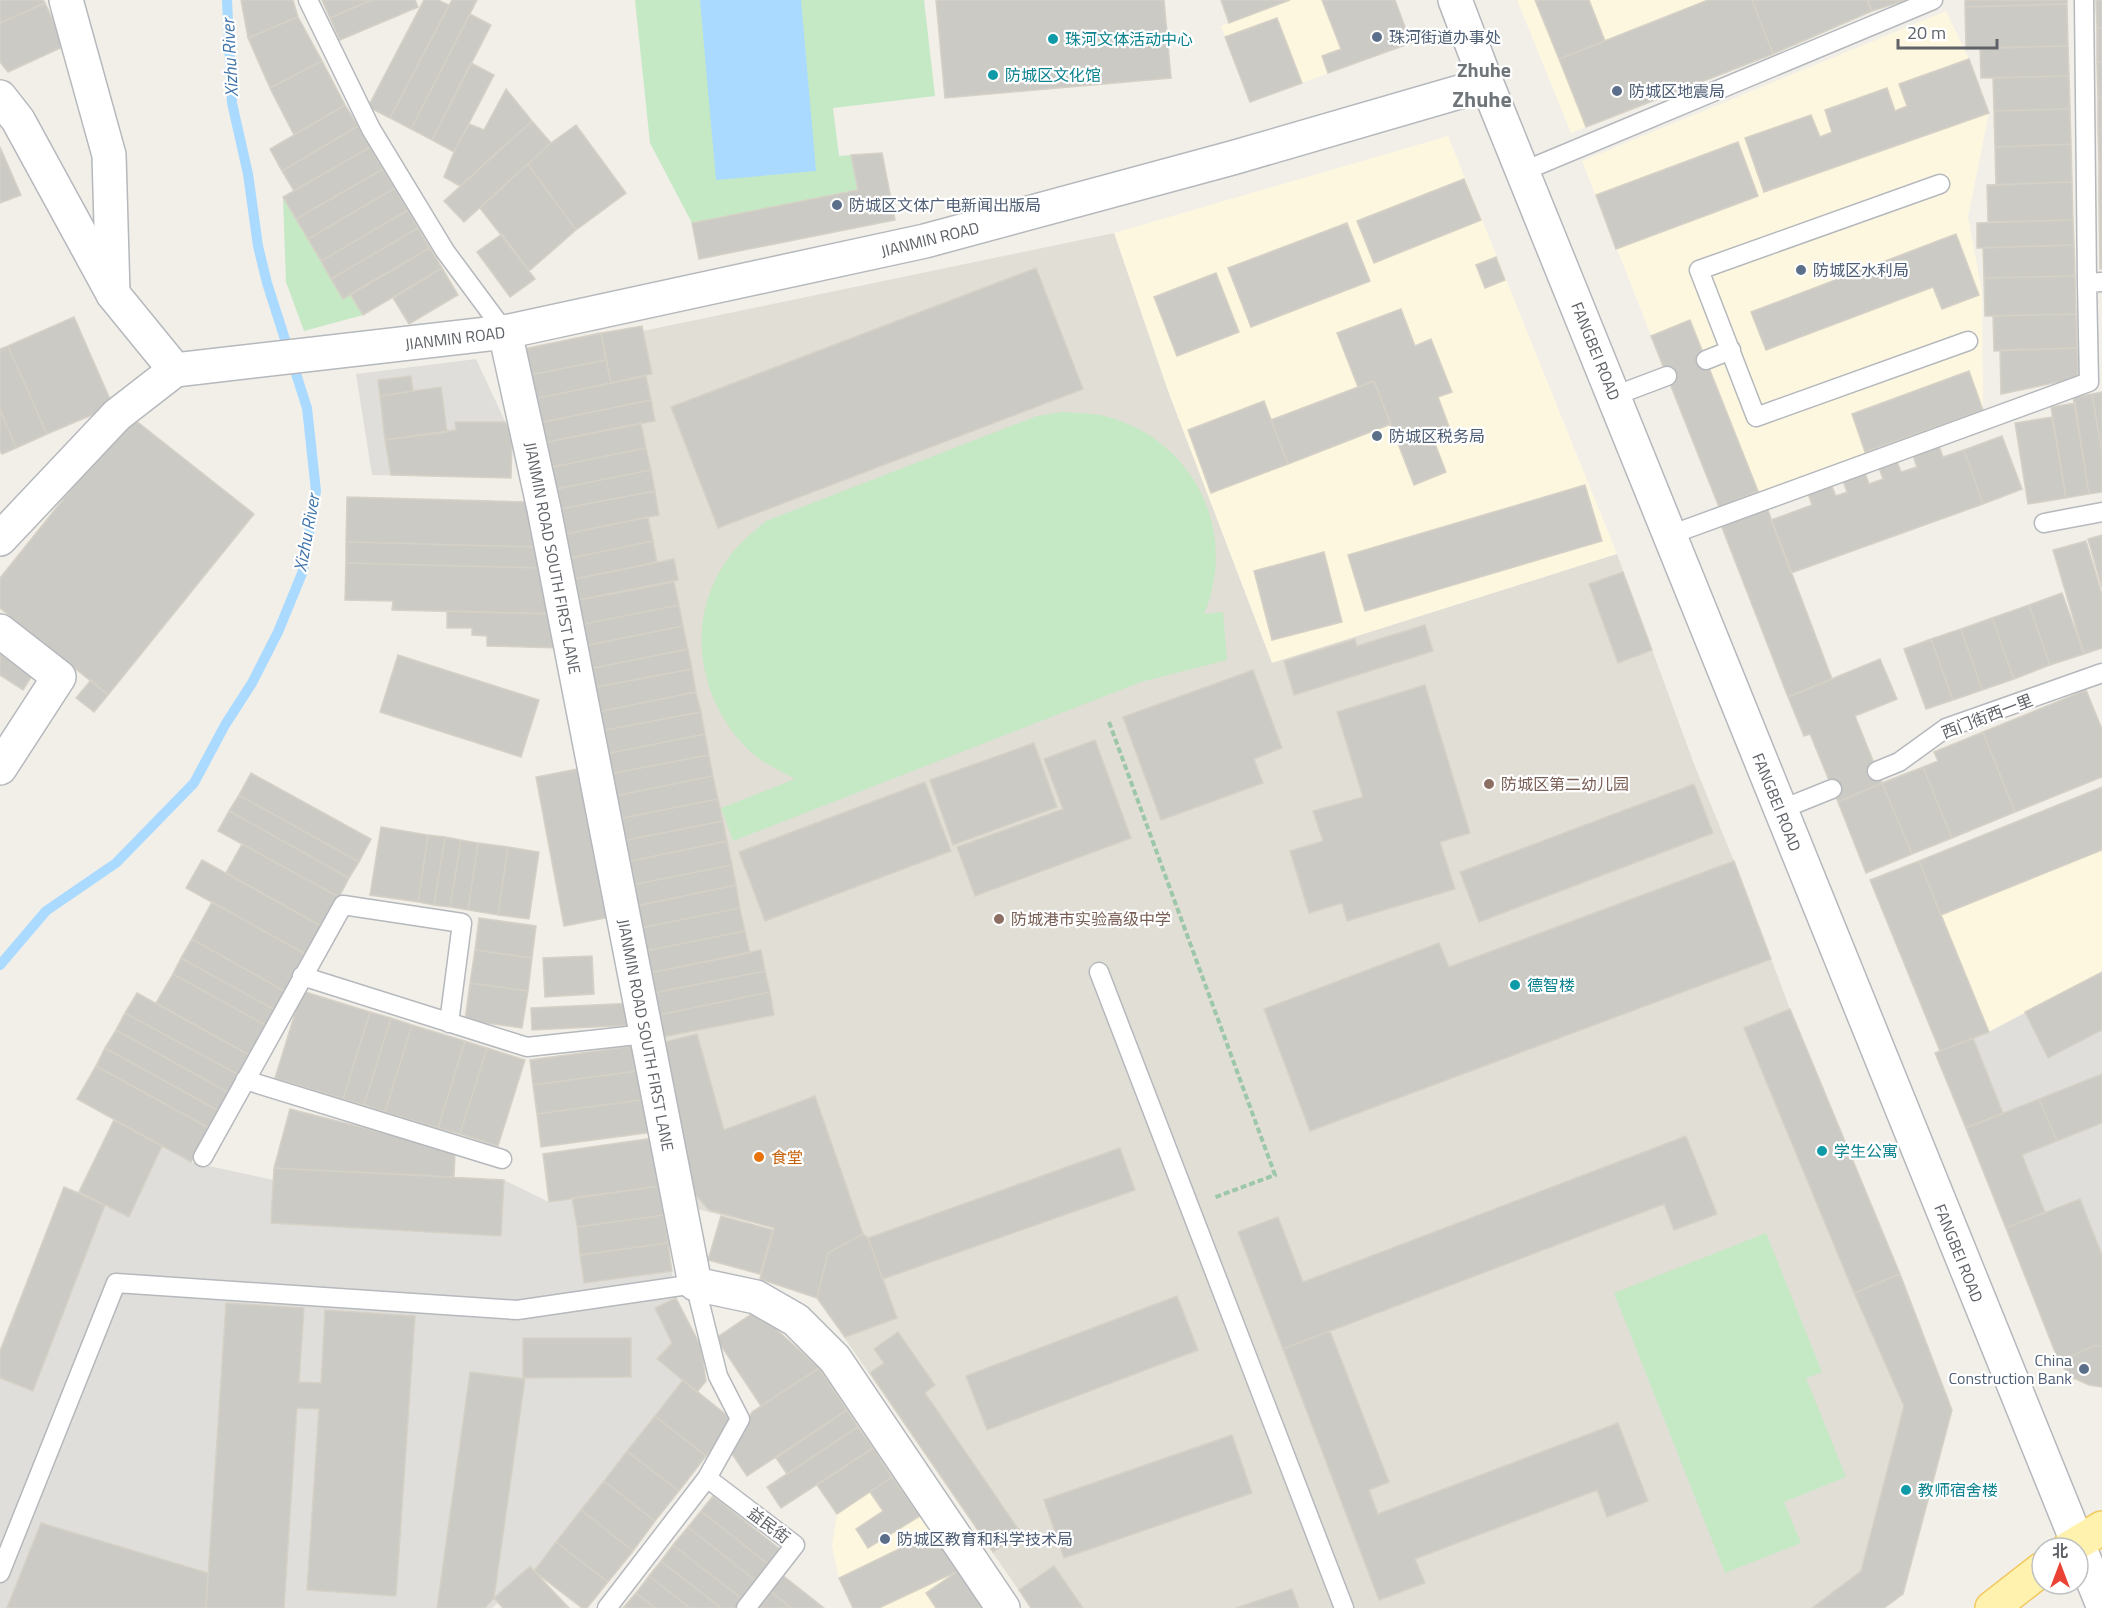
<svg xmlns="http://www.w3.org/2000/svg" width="2102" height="1608" font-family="'Titillium Web','Noto Sans SC',sans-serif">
	<rect width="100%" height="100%" fill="#f1efe8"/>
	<!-- commercial -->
	<path fill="#fef7e0" d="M1290,0h105l16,43 -161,59 -29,-76z
		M1517,0h350l5,11 -99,43 -202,79z
		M1946,11l23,48 20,54 -21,104 14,75 1,118 -264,97 -137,-346z
		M1448,136l169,418 -345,109 -104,-272 -54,-158z
		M2102,787v185l-114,60 -48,19 -70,-171z
		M892,1477l29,39 62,92h-130l-14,-30 -7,-32 5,-32z"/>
	<!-- industrial -->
	<path fill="#e0deda" d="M476,359l36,77 -1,42 -139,-3 -16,-101z
		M2102,972v374l-43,16 -124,-309 54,-21z
		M290,1109l165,42 -1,26 50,3 45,22 23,-4 12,85 88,-12 4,27 -21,10 17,35 -15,16 26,21 -149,191 -5,-5 -35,32 4,5 -6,5h-492v-260l64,-161 15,5 35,-72 77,42 82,18 1,-12z"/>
	<!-- education -->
	<path fill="#e1ded6" d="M1114,233l54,158 104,272 345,-109 77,210 40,97 56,148 110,265 52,136 -49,184 -19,14h-853l-214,-310 -57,-19 14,-51 -82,-20 -30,-171 112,-23 -13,-63 -11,2 -76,-371 4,-2 -4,-21 -17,3 -9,-45 11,-3 -18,-91 14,-3 -9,-44 6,-2 -9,-43z"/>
	<!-- green -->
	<path fill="#c5e8c5" d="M635,0h289l11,96 -102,12 6,48 43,-3 13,67 -196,39 -7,-36 -42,-80z
		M283,197l60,101 7,-4 13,21 -59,16 -18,-49z
		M1062,412c17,1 34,1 50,6 84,26 126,115 92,196l19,-2 4,48 -86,22 -408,159 -12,-33 74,-29c-14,-8 -31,-15 -43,-26 -54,-49 -68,-133 -25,-193 10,-15 25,-27 39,-39l271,-105z
		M1766,1233l56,139 -16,6 40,99 -62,25 17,41 -76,30 -111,-280z"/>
	<!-- water -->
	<path fill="#aadaff" d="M700,0h101l15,171 -100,9z"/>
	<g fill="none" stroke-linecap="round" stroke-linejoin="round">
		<!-- stream -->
		<path stroke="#aadaff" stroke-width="10" d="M0,965l46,-54 70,-48 78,-80 31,-58 27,-42 26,-51 25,-61 13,-80 -9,-83 -40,-125 -9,-37 -10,-72 -16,-71 -5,-103"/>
	</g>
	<!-- building -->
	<path fill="#cccac5" stroke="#d6d1c6" stroke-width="1.5" d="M0,0h43l2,3 -45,20z
		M241,0h52l5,17 -50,21z
		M322,0h50l-42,18z
		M372,0h43l3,7 -78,33 -10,-22z
		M424,0h14l11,5 -59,113 -22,-11z
		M452,0h25l-66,129 -21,-11z
		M936,0h228l7,78 -226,20z
		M1221,0h69l-61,23z
		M1322,0h73l16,43 -83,30 -6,-17 19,-7z
		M1535,0h54l16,41 -46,18z
		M1708,0h44l21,54 -187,73 -27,-68z
		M1752,0h115l5,11 -99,43z
		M1868,0h38l-34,11z
		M1965,0h102v4l-102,3z
		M2096,0h6v28h-5z
		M45,3l20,43 -57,26 -8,-10v-39z
		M2067,4l1,42 -102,3 -1,-42z
		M470,14l21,11 -59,115 -21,-11z
		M298,17l24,44 -52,27 -22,-50z
		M1277,18l25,65 -52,19 -25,-65z
		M2097,28h5v34h-5z
		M2068,46l1,30 -88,2 -1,-30z
		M1969,59l20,54 -225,79 -19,-54 66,-23 9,22 12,-5 -7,-22 62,-22 8,23 12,-5 -8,-22z
		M322,61l23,44 -51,30 -24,-47z
		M2097,62h5v35h-4z
		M471,63l23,12 -40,77 -22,-12z
		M2069,76l1,33 -76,2 -1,-33z
		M506,89l26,32 -72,65 -16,-9 10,-25 15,-28 15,6z
		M2098,97h4v32h-4z
		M345,105l13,21 -76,45 -12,-22z
		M2070,109l1,35 -76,3 -1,-36z
		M532,121l19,22 -87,79 -20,-21z
		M576,125l50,68 -50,37 -48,-66 23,-21z
		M358,126l12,21 -76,44 -12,-20z
		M2098,129h4v36h-3z
		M1738,142l20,54 -142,53 -20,-54z
		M2071,144l1,38 -76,3 -1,-38z
		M0,147l21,48 -21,8z
		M370,147l13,22 -87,50 -13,-22z
		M882,153l13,67 -196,39 -7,-36 166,-33 -7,-35z
		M528,164l48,66 -47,41 -49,-63z
		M2099,165h3v36h-3z
		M383,169l12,19 -87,51 -12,-20z
		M1464,179l17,41 -107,43 -17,-42z
		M2072,182l1,38 -85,2 -1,-37z
		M395,188l13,22 -87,51 -13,-22z
		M2099,201h3v68h-2z
		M408,210l10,18 -87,51 -10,-18z
		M2073,220l1,25 -97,3v-25z
		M1347,223l23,58 -119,46 -23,-59z
		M418,228l12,20 -87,51 -12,-20z
		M502,234l33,45 -25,18 -33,-45z
		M1956,234l23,61 -37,14 -9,-22 -167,63 -15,-38z
		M2074,245l1,31 -91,2 -1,-30z
		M430,248l12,20 -79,47 -13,-21z
		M1496,257l9,23 -20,8 -9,-23z
		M442,268l16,27 -49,29 -16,-26z
		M1036,268l47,121 -365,139 -47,-121z
		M1216,273l23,59 -62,24 -23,-59z
		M2075,276l1,38 -91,2 -1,-38z
		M1401,309l14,37 16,-7 21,53 -14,5 12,32 -18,7 14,36 -32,13 -40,-104 -16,6 -21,-54z
		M2076,314l1,34 -83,3 -1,-35z
		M74,317l39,89 -66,28 -39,-88z
		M1690,320l68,171 -39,16 -68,-171z
		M642,326l10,48 -41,9 -10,-50z
		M601,333l5,27 -77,15 -6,-26z
		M8,346l39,88 -31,14 -16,-39v-60z
		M2077,348l1,30 -77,16 -1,-44z
		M606,360l5,23 -78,16 -4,-24z
		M1969,371l14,39 -118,42 -13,-38z
		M411,376l2,15 -33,5 -2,-16z
		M646,376l5,24 -113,23 -5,-24z
		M1374,381l17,43 -103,40 -17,-44z
		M441,387l6,45 -62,8 -5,-44z
		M2102,392v61l-10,-59z
		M2092,394l10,59v39l-13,2 -16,-97z
		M651,400l4,21 -113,22 -4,-20z
		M1264,401l24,63 -77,29 -23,-63z
		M2075,403l14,91 -23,4 -15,-91z
		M0,409l16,39 -14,6 -2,-3z
		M130,416l124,98 -146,181 -108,-87v-30z
		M2052,417l14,81 -38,6 -13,-81z
		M455,422h50l7,14 -1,42 -120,-3 -6,-35 71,-10z
		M641,423l5,25 -99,20 -5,-25z
		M2002,436l20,53 -39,15 -19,-54z
		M1938,443l5,14 21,-7 19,54 -192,69 -20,-53 41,-15 -5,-14 23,-9 6,14 11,-4 -5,-14 22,-8 5,14 14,-5 -5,-14 18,-6 5,13 16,-5 -5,-14z
		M646,448l5,22 -100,20 -4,-22z
		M651,470l4,21 -100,19 -4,-20z
		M1585,485l17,56 -237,70 -17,-56z
		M655,491l4,24 -98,20 -6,-25z
		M347,497l180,5 10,45 -191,-5z
		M1767,508l65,171 -44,18 -67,-172z
		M648,517l5,24 -87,18 -5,-24z
		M2102,535v53l-14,-49z
		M653,541l4,21 -87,18 -4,-21z
		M2086,541l16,53v54l-18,6 -31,-104z
		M346,542l191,5 5,21 -196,-5z
		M1324,552l18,70 -70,18 -18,-69z
		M674,559l4,21 -104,21 -4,-21z
		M346,563l196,5 10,46 -160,-4 1,-9 -48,-1z
		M1623,572l29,78 -34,13 -29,-79z
		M674,582l5,23 -100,20 -5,-24z
		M2062,593l22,61 -34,11 -21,-60z
		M679,605l4,21 -100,20 -4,-21z
		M2029,605l21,60 -36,14 -22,-61z
		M447,611l115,3 -1,34 -74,-2v-10l-15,-1v-7h-25z
		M1992,618l22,61 -32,11 -21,-61z
		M1425,625l8,26 -139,44 -10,-34 71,-22 2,7z
		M683,626l5,23 -100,20 -5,-23z
		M1961,629l21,61 -29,10 -22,-61z
		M1931,639l22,61 -27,9 -22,-60z
		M0,648l35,23 -12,19 -23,-15z
		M688,649l4,20 -101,19 -3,-19z
		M398,655l141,45 -18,57 -141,-45z
		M1880,659l17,40 -42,17 27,67 -44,19 -28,-68 -6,2 -16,-39z
		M692,669l4,23 -99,20 -6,-24z
		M1253,670l29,78 -28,11 9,24 -102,37 -38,-103z
		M91,680l17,15 -14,17 -18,-14z
		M1425,685l45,148 -30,9 15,47 -108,32 -5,-18 -33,10 -19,-62 33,-10 -10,-30 50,-14 -26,-85z
		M2086,690l16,39v48l-87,35 -32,-80z
		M696,692l5,20 -101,19 -3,-19z
		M701,712l4,22 -100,20 -5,-23z
		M1983,732l32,80 -63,26 -29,-71 15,-6 -4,-9z
		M705,734l4,21 -100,19 -4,-20z
		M1095,740l36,98 -156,58 -18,-49 106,-38 -19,-50z
		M1034,743l23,64 -104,38 -23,-65z
		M709,755l4,21 -99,20 -5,-22z
		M1923,767l29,71 -40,16 -30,-71z
		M583,768l28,149 -47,9 -28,-149z
		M251,773l120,66 -12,23 -120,-67z
		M713,776l5,23 -100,20 -4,-23z
		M925,782l26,69 -186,70 -26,-69z
		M1882,783l30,71 -46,19 -28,-71z
		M1694,784l19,49 -234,89 -19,-50z
		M2102,787v63l-161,65 -22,-54z
		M239,795l120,67 -10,16 -120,-67z
		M718,799l5,22 -101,20 -4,-22z
		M229,811l120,67 -10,19 -121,-66z
		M723,821l4,20 -101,21 -4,-21z
		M381,827l47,8 -10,67 -48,-7z
		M428,835l17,2 -11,68 -16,-3z
		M445,837l16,3 -11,67 -16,-2z
		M461,840l17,3 -10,67 -18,-3z
		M727,841l5,24 -100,20 -6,-23z
		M478,843l30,4 -10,68 -30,-5z
		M242,844l97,53 -16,30 -97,-54z
		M508,847l31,5 -10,67 -31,-4z
		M202,860l121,67 -16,28 -121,-67z
		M1734,861l37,98 -461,172 -46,-122 175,-66 10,24z
		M1919,861l70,171 -49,19 -70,-171z
		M732,865l4,20 -100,21 -4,-21z
		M736,885l4,23 -100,20 -4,-22z
		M212,902l95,53 -21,37 -94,-53z
		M740,908l5,23 -100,20 -5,-23z
		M479,918l57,8 -4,32 -57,-8z
		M745,931l5,22 -101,20 -4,-22z
		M192,939l94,53 -11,18 -94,-52z
		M475,950l57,8 -4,33 -58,-8z
		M761,950l4,21 -112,22 -4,-20z
		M592,956l2,38 -49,3 -2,-39z
		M181,958l94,52 -8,16 -94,-52z
		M765,971l5,21 -112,23 -5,-22z
		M2102,972v58l-54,28 -23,-46z
		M173,974l94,52 -16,30 -95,-53z
		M470,983l58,8 -6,37 -57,-8z
		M302,991l68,21 -27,87 -68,-21z
		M770,992l4,23 -112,22 -4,-22z
		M137,993l114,63 -12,19 -114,-62z
		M634,1003l1,22 -103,5 -1,-22z
		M1790,1009l110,265 -46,19 -110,-265z
		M370,1012l21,6 -27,87 -21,-6z
		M125,1013l114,62 -10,18 -113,-63z
		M391,1018l21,7 -27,87 -21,-7z
		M412,1025l53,16 -27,87 -53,-16z
		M116,1030l113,63 -10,18 -114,-63z
		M697,1034l27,96 91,-34 48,138 -35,19 -11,45 -57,-19 14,-51 -65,-18 -22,-25 -22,-143z
		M1973,1038l30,75 -37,15 -31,-75z
		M465,1041l22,7 -27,86 -22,-6z
		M640,1045l4,25 -111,15 -3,-25z
		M105,1048l114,63 -10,17 -113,-62z
		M487,1048l38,12 -27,86 -38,-12z
		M96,1066l113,62 -18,34 -114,-63z
		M644,1070l4,29 -111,15 -4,-29z
		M2102,1074v49l-45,18 -18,-42z
		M648,1099l5,33 -112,15 -4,-33z
		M2039,1099l18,42 -35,14 23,57 -39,16 -40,-100z
		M290,1109l165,42 -1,26 -180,-9z
		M114,1120l48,26 -33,71 -50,-25z
		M1686,1136l31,78 -43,16 -10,-26 -381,145 -45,-117 40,-15 25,65z
		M653,1138l7,48 -111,16 -6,-48z
		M1120,1148l15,42 -252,89 -15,-41z
		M274,1168l230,12 -3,56 -230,-13z
		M660,1186l4,29 -87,12 -5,-29z
		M64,1187l41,18 -72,186 -33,-13v-26z
		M2080,1199l22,56v91h-9l-34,16 -53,-134z
		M664,1215l4,28 -88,12 -3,-28z
		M721,1216l52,14 -13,44 -52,-14z
		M863,1234l5,4 29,80 -52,19 -28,-39 11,-45z
		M668,1243l4,28 -88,12 -4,-28z
		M1900,1274l52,136 -49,184 -19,14h-72l49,-37 43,-165 -50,-113z
		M1177,1296l21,54 -211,80 -21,-54z
		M676,1298l25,49 5,34 -9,11 -40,-33 15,-16 -17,-35z
		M226,1303l78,5 -5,74 22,1 4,-73 90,6 -19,280 -89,-6 12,-181 -22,-1 -13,200h-78z
		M756,1311l63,57 -58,38 -45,-68z
		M1330,1331l59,151 -20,8 9,24 240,-91 30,78 -41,16 -10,-27 -182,69 10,24 -46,17 -96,-251z
		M898,1332l37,53 -10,8 96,140 -28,19 -123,-179 14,-10 -10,-14z
		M523,1338h108v39l-108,1z
		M2093,1346h9v41l-13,-2 -18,-8 -12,-15z
		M819,1368l28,42 -100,66 -17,-25 22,-39z
		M470,1372l55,7 -31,219 -9,10h-48z
		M683,1380l51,41 -28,35 -51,-40z
		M847,1410l11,17 -71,47 -11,-16z
		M655,1416l51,40 -27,35 -52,-40z
		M858,1427l15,21 -92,60 -14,-21z
		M1232,1435l20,58 -188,65 -20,-58z
		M873,1448l19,29 -55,37 -20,-29z
		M627,1451l52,40 -24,30 -51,-40z
		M892,1477l28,39 -52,32 -12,-19 27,-18 -13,-19z
		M604,1481l51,40 -22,30 -52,-41z
		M713,1496l68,54 -12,15 -68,-54z
		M581,1510l52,41 -25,31 -52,-40z
		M701,1511l68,54 -13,16 -68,-54z
		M41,1523l167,50 -2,35h-199z
		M688,1527l68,54 -14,18 -69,-54z
		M932,1533l26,38 -79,37h-26l-14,-30z
		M556,1542l52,40 -21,26h-5l-48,-37z
		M673,1545l69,54 -7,9h-14l-60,-47z
		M661,1561l60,47h-31l-41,-32z
		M530,1566l4,5 35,37h-66l-9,-10z
		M1054,1566l29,42h-52l-12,-18z
		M958,1571l25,37h-47l-10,-15z
		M781,1574l43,34h-33l-22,-18z
		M649,1576l41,32h-35l-19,-15z
		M1292,1589l7,19h-63z
		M769,1590l22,18h-35z
		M636,1593l19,15h-32z"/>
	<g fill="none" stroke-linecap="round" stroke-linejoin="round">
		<!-- service casing -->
		<g stroke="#b5b8bc" stroke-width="21">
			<path id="service" d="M308,0l63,129 74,122 60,81
				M2084,0l3,283 15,-1
				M1524,171l409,-171
				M1940,184l-241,86 57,147 212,-76
				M1706,360l25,-10
				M1614,396l53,-20
				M2044,523l58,-11
				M1670,535l419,-153 -2,-99
				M1877,771l22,-9 47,-34 156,-55
				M1780,810l52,-21
				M1099,972l245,636
				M302,976l225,71 119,-13
				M245,1080l257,79
				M203,1157l140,-252 119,18 -13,100
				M707,1478l88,67 -49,63
				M0,1573l116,-290 401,27 178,-26 23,92 22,43 -33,59 -100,130"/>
		</g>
		<!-- minor casing -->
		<g stroke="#b5b8bc" stroke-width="36">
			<path id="minor" d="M66,0l43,155 4,139
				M505,332l39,177 151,775 61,13 40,23 39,39 168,249
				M0,539l117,-124 58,-45
				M0,631l59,46 -59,91"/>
		</g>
		<!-- tertiary casing -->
		<g stroke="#b5b8bc" stroke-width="36">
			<path id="tertiary" d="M1455,0l32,84 615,1519
				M0,97l18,23 95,174 62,76 330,-38 420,-91 307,-83 255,-74"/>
		</g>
		<!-- primary casing -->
		<g stroke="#f2c960" stroke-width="36">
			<path id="primary" d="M2069,1548l33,-20
				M1992,1608l50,-39"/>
		</g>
		<!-- path -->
		<path stroke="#9cc7a9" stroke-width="4" stroke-dasharray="6 3" stroke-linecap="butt" d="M1109,722l166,453 -62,23"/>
		<!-- service -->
		<use href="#service" stroke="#fff" stroke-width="18"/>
		<!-- minor -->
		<use href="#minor" stroke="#fff" stroke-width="33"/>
		<!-- tertiary -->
		<use href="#tertiary" stroke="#fff" stroke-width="33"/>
		<!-- primary -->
		<use href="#primary" stroke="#fff2af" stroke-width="33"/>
	</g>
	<!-- markers -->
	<g fill="#5c6f8a" stroke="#fff" stroke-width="2">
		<circle cx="1377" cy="37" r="6"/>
		<circle cx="1617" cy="91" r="6"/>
		<circle cx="837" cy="205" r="6"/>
		<circle cx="1801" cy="270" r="6"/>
		<circle cx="1377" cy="436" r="6"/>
		<circle cx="2084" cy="1369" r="6"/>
		<circle cx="885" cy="1539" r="6"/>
	</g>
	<g fill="#0f9aa8" stroke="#fff" stroke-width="2">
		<circle cx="1053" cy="39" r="6"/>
		<circle cx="993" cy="75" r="6"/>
		<circle cx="1515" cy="985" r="6"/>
		<circle cx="1822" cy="1151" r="6"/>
		<circle cx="1906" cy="1490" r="6"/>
	</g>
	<g fill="#8d6e63" stroke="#fff" stroke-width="2">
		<circle cx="1489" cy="784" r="6"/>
		<circle cx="999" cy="919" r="6"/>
	</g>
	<circle fill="#e8710a" stroke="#fff" stroke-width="2" cx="759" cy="1157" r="6"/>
	<g text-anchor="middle" stroke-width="4.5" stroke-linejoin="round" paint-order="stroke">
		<!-- service labels -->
		<g font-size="16" fill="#4e5e75" stroke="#fff" text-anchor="start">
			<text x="1389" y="43">珠河街道办事处</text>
			<text x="1629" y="97">防城区地震局</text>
			<text x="849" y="211">防城区文体广电新闻出版局</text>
			<text x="1813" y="276">防城区水利局</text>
			<text x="1389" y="442">防城区税务局</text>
			<text x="2072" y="1366" text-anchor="end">China<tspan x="2072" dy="18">Construction Bank</tspan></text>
			<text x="897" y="1545">防城区教育和科学技术局</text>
		</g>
		<!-- culture labels -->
		<g font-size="16" fill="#0d838f" stroke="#fff" text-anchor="start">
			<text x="1065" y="45">珠河文体活动中心</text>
			<text x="1005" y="81">防城区文化馆</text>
			<text x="1527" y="991">德智楼</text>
			<text x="1834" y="1157">学生公寓</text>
			<text x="1918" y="1496">教师宿舍楼</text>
		</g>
		<!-- street labels -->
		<g font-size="16" fill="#5f6368" stroke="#fff">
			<text transform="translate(930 239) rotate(-14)" y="6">JIANMIN ROAD</text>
			<text transform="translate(455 338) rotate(-7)" y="6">JIANMIN ROAD</text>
			<text transform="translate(1596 351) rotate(68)" y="6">FANGBEI ROAD</text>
			<text transform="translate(553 558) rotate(79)" y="6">JIANMIN ROAD SOUTH FIRST LANE</text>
			<text transform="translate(1987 716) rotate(-21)" y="6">西门街西一里</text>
			<text transform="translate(1777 802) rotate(68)" y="6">FANGBEI ROAD</text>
			<text transform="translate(646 1035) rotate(79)" y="6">JIANMIN ROAD SOUTH FIRST LANE</text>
			<text transform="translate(1959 1253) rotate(68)" y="6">FANGBEI ROAD</text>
			<text transform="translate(769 1525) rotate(37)" y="6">益民街</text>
		</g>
		<!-- education labels -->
		<g font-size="16" fill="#785e54" stroke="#fff" text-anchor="start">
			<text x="1501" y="790">防城区第二幼儿园</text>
			<text x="1011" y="925">防城港市实验高级中学</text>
		</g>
		<!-- food labels -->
		<g font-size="16" fill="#c56008" stroke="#fff" text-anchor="start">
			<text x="771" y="1163">食堂</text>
		</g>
		<!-- water labels -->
		<g font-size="18" font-style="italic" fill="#4174aa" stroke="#fff">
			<text transform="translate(230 58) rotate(-93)" y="6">Xizhu River</text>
			<text transform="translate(307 533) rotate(-80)" y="6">Xizhu River</text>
		</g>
		<!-- quarter labels -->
		<g font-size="20" font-weight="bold" fill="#70757a" stroke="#fff">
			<text x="1484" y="77">Zhuhe</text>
		</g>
		<!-- district labels -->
		<g font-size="22" font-weight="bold" fill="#70757a" stroke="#fff">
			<text x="1482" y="107">Zhuhe</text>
		</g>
	</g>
	<!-- north arrow -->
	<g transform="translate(2060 1566)"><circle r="28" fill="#ffffff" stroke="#bfc1c3" stroke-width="1.5"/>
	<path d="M0-4.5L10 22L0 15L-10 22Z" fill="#ea4335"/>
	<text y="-9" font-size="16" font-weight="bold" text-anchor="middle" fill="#5f6368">北</text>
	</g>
	<!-- scale -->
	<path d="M1898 39v9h99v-9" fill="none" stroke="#5f6368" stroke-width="3"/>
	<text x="1907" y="39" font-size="18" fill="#5f6368" stroke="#ffffff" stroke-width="4.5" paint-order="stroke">20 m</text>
</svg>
